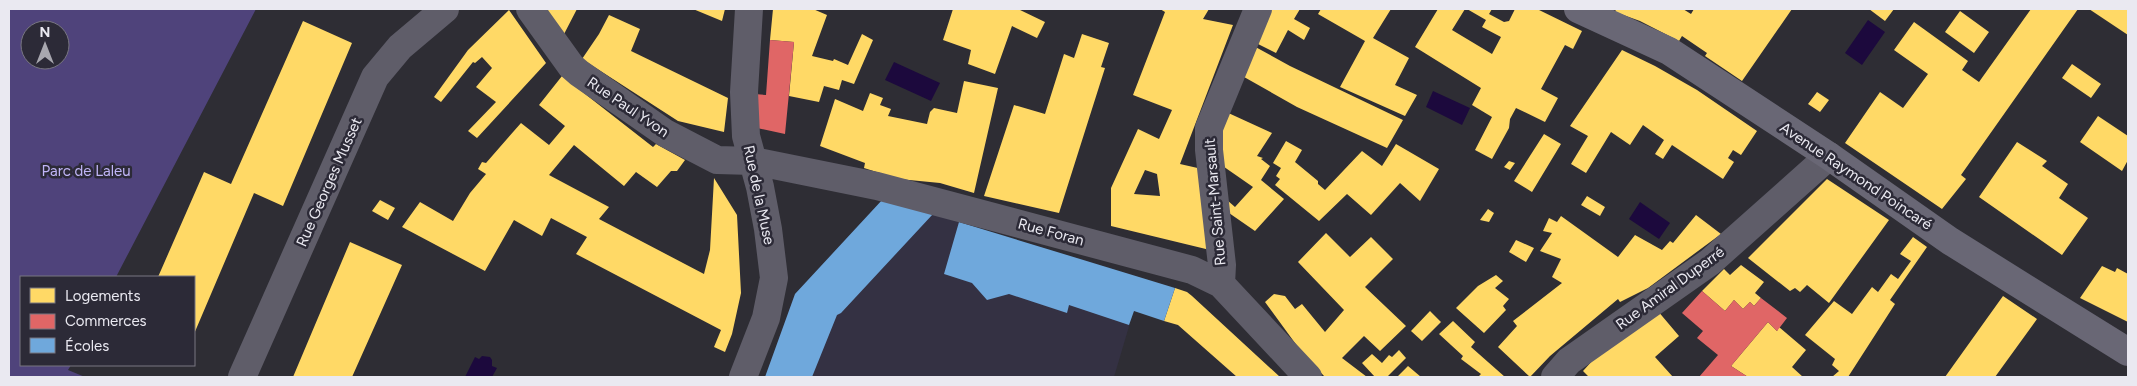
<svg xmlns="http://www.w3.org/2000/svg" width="2137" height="386" font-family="Figtree,sans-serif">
	<rect width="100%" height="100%" fill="#2e2d34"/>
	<!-- built -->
	<path fill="#343143" d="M883,199l260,80 -29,98h-349l30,-83z"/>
	<!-- green -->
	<path fill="#4f437b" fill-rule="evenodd" d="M9,9h247l-140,268h-95v88h50l-3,5 17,7h-76zM30,30h30v30h-30z"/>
	<!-- water -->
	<path fill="#1c093d" d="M1868,20l17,12 -23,33 -17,-12z
		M894,62l46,21 -9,18 -46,-21z
		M1433,91l37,17 -8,17 -36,-18z
		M1640,202l30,21 -11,16 -30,-20z
		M482,356l8,1 2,3v6l5,2 -5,9h-27l10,-20 4,2z"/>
	<!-- homes -->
	<path fill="#ffd966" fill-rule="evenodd" d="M542,9h35l-14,27z
		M693,9h32l-3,12z
		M773,9h40l14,6 -15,41 21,5 1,-2 14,6 14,-31 11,6 -19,44 -12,-4 -3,10 -15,-4 -5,16 -30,-6 5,-54 -24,-2z
		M953,9h65l27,13 -8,16 -25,-12 -17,48 -27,-10 3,-14 -28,-10z
		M1160,9h49l-6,10 30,6 -53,139 22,5 8,81 -99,-24v-38l27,-59 21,10 13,-29 -39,-15 32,-83zM1145,170l12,4 3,22 -26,-2z
		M1266,9h34l-6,10 16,9 -6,12 -16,-10 -12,23 -26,-13z
		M1321,9h70l-18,29 36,20 -14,27 22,10 -12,21 -65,-29 25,-46 -47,-27z
		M1438,9h27l-13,21 40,24 9,-17 -19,-10 4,-7 -19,-11h25l-3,5 15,8 5,-1 6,-12h22l45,22 -9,18 -8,-4 -24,44 17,9 -13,24 -29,-14 -6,11 -1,9 -17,31 -17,-9 17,-33 -20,-12 9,-17 -66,-41z
		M1616,9h67l8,5 3,-5h98l-50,72 -37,-25 2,-3 -25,-17 -3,5 -39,-20 -25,-9z
		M1869,9h25l-9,12z
		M2031,9h47l-117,166 5,4 -24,30 -97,-66 35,-51 23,16 25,-34 -34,-24 20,-28 54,39 -6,9 17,12z
		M2089,9h39v26z
		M509,10l37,53 -69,75 -9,-7 28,-29 -20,-15 16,-19 -10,-11 -7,6 -2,-1 -32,40 -7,-5 34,-47z
		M1960,11l29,21 -15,21 -29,-21z
		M609,15l31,14 -9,22 97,47 -4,34 -46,-11 -96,-62 17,-25z
		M303,21l49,22 -69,163 -29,-13 -60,141v-57h-36l46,-105 27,12z
		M1082,34l27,9 -8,24 4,1 -46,145 -75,-17 30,-91 31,9 19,-60 10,4z
		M1250,44l40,22 113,54 -16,28 -90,-41 -60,-34z
		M1622,50l33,16 42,24 60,41 -16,24 -8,-5 -5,8 6,4 -11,17 -51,-34 -9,14 -8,-5 9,-14 -21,-15 -13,20 -19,-13 -25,41 -15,-9 17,-28 -18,-10z
		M2072,64l29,20 -10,14 -29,-20z
		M562,76l91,71 3,-3 29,16 -8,11h-6l-14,16 -21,-15 -12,14 -50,-41 -25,30 60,32 -10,12 105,55 6,-24 4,-72 23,37 4,78 -9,41 -7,18 -11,-5 7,-17 -145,-76 11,-17 -36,-19 -9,18 -28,-16 -29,51 -83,-44 18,-25 33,19 17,-28 16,-19 -8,-5 4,-7 4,1 35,-40 28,22 16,-19 -26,-21z
		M964,81l34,7 -24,105 -34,-10 -41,-4 -35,-11 1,-5 -45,-17 15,-47 28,12 7,-18 13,5 -3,7 11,4 -3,7 39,8 3,-12 4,-4 23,5z
		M1817,92l12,8 -9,12 -12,-8z
		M1224,111l48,22 -15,23 6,2 -2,1 9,7 -9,14 23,19 -29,32 -26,-18 -9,-19 15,13 18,-20 -36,-25z
		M2098,116l30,20v24l-6,11 -42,-29z
		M1544,134l17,10 -29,48 -18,-11z
		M1286,141l16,9 -7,12 23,19v3l7,6 37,-39 20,15 14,-22 43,25 -19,32 -20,-18 -29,32 -24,-21 -28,27 -44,-36 5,-6 -4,-3 5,-8 -8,-5z
		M2017,142l30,19 -5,5 26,18 -9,14 29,20 -26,37 -83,-58z
		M1509,161l6,2 -5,7 -6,-3z
		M1827,179l62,41 -60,83 -22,-18 -7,7 -5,-4 -5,3 -42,-33z
		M1587,196l18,11 -5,9 -19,-11z
		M380,200l15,8 -7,12 -16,-9z
		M1488,209l6,4 -5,9 -9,-2z
		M1696,215l25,19 -73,54 -28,14 -2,-3 -68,57 -20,21 -32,-30 19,-21 -4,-5 49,-38 -10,-6 9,-18 -21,-8 12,-18 -9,-2 6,-13 8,4 4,-6 57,41 17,-22 27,15 8,-9 3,2z
		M1326,233l24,24 21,-20 22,22 -28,28 41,39 -26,25 -16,-15 -22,22 25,19h-42l-22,-23 -38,-52 9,-8 11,2 10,13 7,-5 23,28 19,-22 -46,-48z
		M1913,237l14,10 -37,53 5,4 -47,73h-16l7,-6 -7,-6 3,-6 -30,-24 29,-34 18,13 20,-27 6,5 13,-18 7,5 13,-18 -11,-7z
		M1516,240l18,8 -8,14 -17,-10z
		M350,242l52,23 -50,112h-59z
		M1741,265l23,17 -9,11 6,5 -7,8 -4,-4 -7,7 -9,-9 -9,11 -23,-20 22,-22 6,6z
		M2102,266l13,6 2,-4 11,6v48l-48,-24z
		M1496,275l7,6 -8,7 14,11 -6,7 3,4 -22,23 -28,-25 22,-22z
		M1175,288l12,4 5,4 88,81h-43l-59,-52 -14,-4z
		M2003,296l34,23 -42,58h-50z
		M1657,310l22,26 -24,21 18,20h-84l-6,-6 20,-22z
		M1430,311l11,11 -19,19 -11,-10z
		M1453,321l22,21 -4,5 34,30h-27l3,-3 -20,-15 2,-3 -24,-22z
		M1768,322l9,9 2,-4 27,23 -14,17 11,10h-55l-17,-11z
		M1399,350l7,8 -19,19h-12l-13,-14 10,-9 10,9 7,-8 3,2z
		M1408,366l13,11h-24z"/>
	<!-- shops -->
	<path fill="#e06666" d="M770,40l24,2 -9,92 -28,-6 -3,-34 12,1z
		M1702,291l23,20 9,-11 9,9 7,-7 4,4 7,-8 26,20 -10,13 -9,-9 -37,44 17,11h-49l19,-22 -21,-17 6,-7 -21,-18z"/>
	<!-- schools -->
	<path fill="#6fa8dc" d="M883,199l50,15 -92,99 -4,2 -25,62h-47l30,-83z
		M959,222l216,66 -11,33 -30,-10 -5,14 -60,-20 -2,8 -58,-19 -22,6 -15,-17 -28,-9z"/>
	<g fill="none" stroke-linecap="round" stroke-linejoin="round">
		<!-- minor -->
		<path stroke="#5f5d69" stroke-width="28" d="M530,9l41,57 8,7 86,60 52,27 36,1 124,25 315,84 29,14 87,93
			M1221,284l1,-19 -13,-115v-22l49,-119
			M242,377l133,-300 25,-30 45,-38
			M743,377l23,-59 8,-40 -6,-49 -8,-42 -14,-51 -2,-44 5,-83
			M1555,377l14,-16 141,-99 119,-106"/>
		<!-- major -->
		<path stroke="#696775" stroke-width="28" d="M1578,9l91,42 160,105 121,85 178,111"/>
	</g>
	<g text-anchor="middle" stroke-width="5" stroke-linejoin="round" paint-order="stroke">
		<!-- street labels -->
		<g font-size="15" fill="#eae9f1" stroke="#2c2a37">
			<text transform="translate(628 107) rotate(34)" y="5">Rue Paul Yvon</text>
			<text transform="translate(1856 176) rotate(34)" y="5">Avenue Raymond Poincaré</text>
			<text transform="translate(329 182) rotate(-66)" y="5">Rue Georges Musset</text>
			<text transform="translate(759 195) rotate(78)" y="5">Rue de la Muse</text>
			<text transform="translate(1215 202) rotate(-95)" y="5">Rue Saint-Marsault</text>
			<text transform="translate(1051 232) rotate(15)" y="5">Rue Foran</text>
			<text transform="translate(1670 288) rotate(-36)" y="5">Rue Amiral Duperré</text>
		</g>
		<!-- park labels -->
		<g font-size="15" fill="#c0b5f7" stroke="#2c2a37">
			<text x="86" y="176">Parc de Laleu</text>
		</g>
	</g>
	<!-- border -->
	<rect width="2137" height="386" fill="none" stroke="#eae9f1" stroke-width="20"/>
	<!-- legend -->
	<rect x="20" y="276" width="175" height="90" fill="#2c2a37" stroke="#787681"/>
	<rect x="30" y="288" width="25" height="15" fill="#ffd966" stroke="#787681"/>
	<text x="65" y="301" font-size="15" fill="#eae9f1">Logements</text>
	<rect x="30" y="314" width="25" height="15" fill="#e06666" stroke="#787681"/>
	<text x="65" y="326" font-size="15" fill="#eae9f1">Commerces</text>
	<rect x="30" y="338" width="25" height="15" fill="#6fa8dc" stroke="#787681"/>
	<text x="65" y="351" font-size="15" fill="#eae9f1">Écoles</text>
	<!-- north arrow -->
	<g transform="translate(45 45)"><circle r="24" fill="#2c2a37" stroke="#787681"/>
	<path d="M0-4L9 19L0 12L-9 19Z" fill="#a8a7af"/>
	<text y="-8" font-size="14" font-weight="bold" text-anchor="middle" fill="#eae9f1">N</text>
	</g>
</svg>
